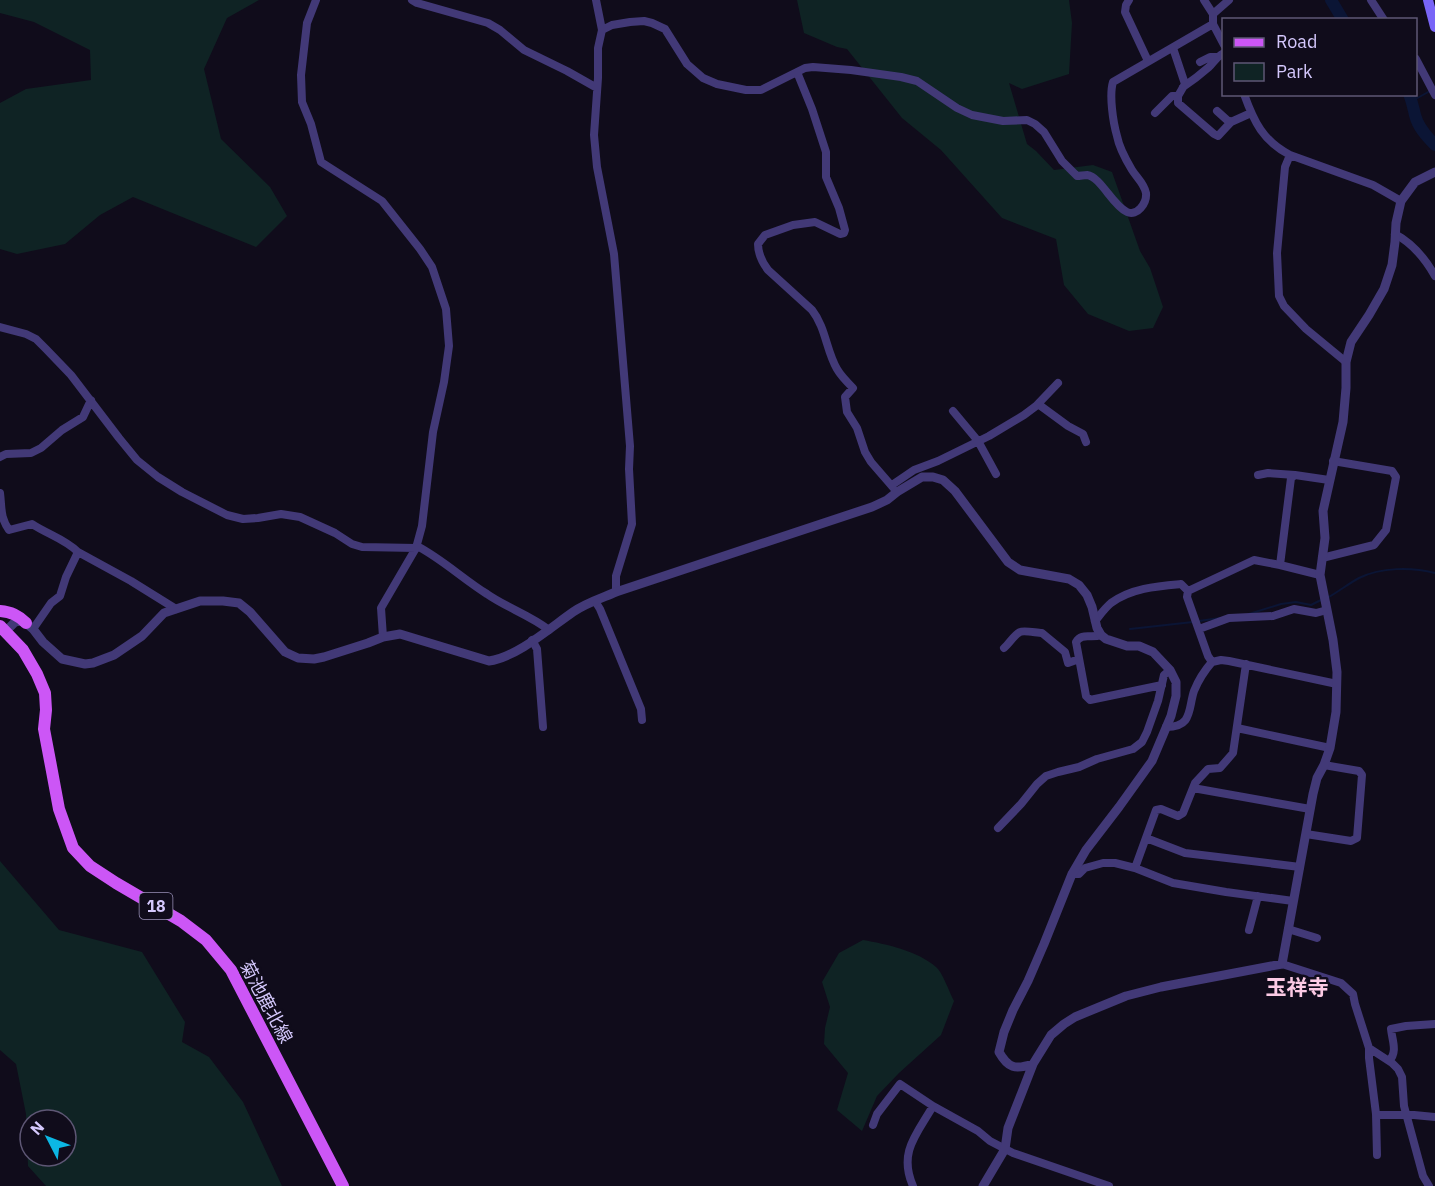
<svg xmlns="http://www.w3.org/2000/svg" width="1435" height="1186" font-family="'IBM Plex Sans','Noto Sans JP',sans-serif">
	<rect width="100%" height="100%" fill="#100c1b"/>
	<!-- green -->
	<path fill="#0f2324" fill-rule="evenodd" d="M0,0h259l-32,18 -23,51 17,70 49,48 17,29 -31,31 -123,-50 -33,18 -35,29 -48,10 -17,-5v-146l26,-14 65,-9 -1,-30 -56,-28 -34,-9z
		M797,0h272l3,23 -3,51 -47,15 -13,-6 18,61 9,7 18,19 39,-5 19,7 28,79 10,17 13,39 -10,21 -24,3 -41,-17 -24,-29 -8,-46 -54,-21 -61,-68 -39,-32 -55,-69 -10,-2 -33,-14z
		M0,861l59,69 83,22 43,70 -3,20 27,15 34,45 39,84h-236l-18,-20 -2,-52 -10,-50 -16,-14zM30,1120h36v36h-36z
		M863,940c23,4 55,11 73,27 7,6 13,25 18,34l-13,34 -42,38 -22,23 -15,35 -25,-21 11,-37 -24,-29 1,-16 5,-21 -8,-25 17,-29z"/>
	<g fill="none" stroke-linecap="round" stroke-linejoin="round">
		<!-- stream -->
		<path stroke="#0b1535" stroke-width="2" d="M1412,101l18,-10
			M1327,598c11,-6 21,-14 32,-20 22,-11 53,-11 76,-5
			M1249,614l32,-10 15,-2 15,3 10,-5
			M1199,621l21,-3
			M1130,629l63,-7"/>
		<!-- river -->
		<path stroke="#0b1535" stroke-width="12" d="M1331,0l12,20
			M1409,94c3,7 4,13 6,21 3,12 11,21 20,30"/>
		<!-- minor -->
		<path stroke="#423977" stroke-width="8" d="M316,0l-9,23 -6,52 1,27 9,22 10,38 61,39 38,48 12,18 14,42 3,37 -5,36 -11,50 -11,94 -6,22 -35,60 2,29
			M412,0l5,3 71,20 12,7 24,20 43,21 30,17
			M596,0l6,30 -4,18v30l-4,57 3,32 17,87 16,192 -1,23 3,55 -16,52v16
			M1129,0l-3,5 -1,7 23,49
			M1204,0l9,14v10l11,21
			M1371,0l13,20
			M1213,14l16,-14
			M602,30l10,-5 18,-3 14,-1 8,2 13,6 22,35 16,14 14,6 29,6h15l44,-22 8,-1 38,3 50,7 16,4 40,27 15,7 31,6 24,-1 8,4 9,8 18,29 15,15c3,0 7,-1 10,-1 14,2 25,30 40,37 10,5 20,-9 19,-19 -2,-10 -9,-15 -14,-23 -6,-10 -13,-23 -15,-34 -4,-14 -8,-41 -4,-54l100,-58
			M1173,48l12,36 -7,12v7l36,31 4,2 13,-14 20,-9
			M1416,59l19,36
			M1200,62l10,-5h6
			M797,72l15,37 14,43v25l13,31 6,22 -1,3 -4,1 -25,-12 -22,3 -28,10 -7,9c0,10 4,18 10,26l44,40c14,18 14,40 25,59 4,7 10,13 16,19l-8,9 2,15 10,16 8,24 6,10 26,30
			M1183,87c9,-6 18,-13 26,-20 5,-5 7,-10 15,-14
			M1244,94c10,28 19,47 46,61l83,30 28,16
			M1217,111l10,9 4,2
			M1155,113l17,-17h6
			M1290,155l-5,12 -8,86 2,43 5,10 22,23 40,33
			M1395,234c17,9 31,26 40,42
			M0,327l26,7 10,5 10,10 25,26 48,63 18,22 21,17 24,15 45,23 16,4 15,-1 23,-4 19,3 35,16 17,11 10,3 54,1
			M1038,404l30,22 15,8 3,8
			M953,411l25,30 18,33
			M0,457l6,-3 25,-1 10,-5 21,-18 21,-13 8,-17
			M1258,475l10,-2 27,2
			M892,485l22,-15 24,-9 51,-25 35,-21 12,-9 22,-23
			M0,493c2,16 0,24 9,37l23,-6c15,10 33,15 46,28l53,29 45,28
			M417,546c25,13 46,33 70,48 20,14 43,21 62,36
			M1322,558l52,-13 12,-15 10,-53 -4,-6 -59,-10
			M1280,565l11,-87 4,-3 34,5
			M1188,591l66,-31 26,5 40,10
			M595,601l5,8 41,100 1,11
			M1095,621c5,-6 10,-13 16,-18 20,-15 47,-17 70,-19l7,7 -1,6 21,59 4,6
			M33,629l18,-26 9,-7 6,-19 12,-25
			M1199,629l30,-11 44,-2 21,-7 22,4 11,-3
			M1101,635c-10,4 -19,-3 -25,7l10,54 4,4 72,-15
			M532,640l5,9 6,78
			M1004,648c5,-4 10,-13 16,-16 4,-2 17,1 22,1l23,19 3,11 11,-4
			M1166,727c27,0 22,-18 28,-36 4,-10 11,-21 18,-29l9,-2 8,1 108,23
			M1237,728l93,20
			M1193,788l117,21
			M998,828l23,-24 16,-20 9,-8 12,-4 21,-5 18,-8 36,-10 9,-7 5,-10 11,-31 6,-26 6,-5
			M1306,834l45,7 6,-3 5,-63 -3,-4 -35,-6
			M1146,838l39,15 115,14
			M1135,868l21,-58 5,-1 17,7 5,-3 12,-30 13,-14 12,-1 13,-15 13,-89
			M1072,874h7l6,-6 18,-5h12l20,5 38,15 53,9 67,9
			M1288,929l29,9
			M1249,930l9,-34
			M1282,964l59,19 12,11 2,10 14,44 23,15 6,6 4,8 2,29 19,70 6,10
			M1369,1048v10l7,56 1,41
			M1389,1061c9,-9 3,-21 2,-32l15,-3 29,-2
			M1376,1115h38l21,2
			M873,1125l4,-11 23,-30 33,22
			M913,1186c-15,-34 4,-52 20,-80l45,25 12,10 23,12 96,33"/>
		<!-- tertiary -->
		<path stroke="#423977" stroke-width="9" d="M6,631l9,-9 5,-1 6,2 7,6 10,13 19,17 23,5 8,-1 21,-8 28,-19 22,-23 36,-12h23l16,2 11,9 35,40 13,6 16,1 10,-2 44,-14 15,-6 17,-3 89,27c28,-4 61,-33 84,-49 13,-9 29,-14 43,-20l256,-85 15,-7 10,-8 25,-15h11l10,3 12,11 53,71 12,8 49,9 10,6 8,10 5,12 5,21 4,7 5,4 21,7h12l14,6 17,18 6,12v14l-5,20 -19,45 -33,46 -33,43 -14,24 -28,70 -16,37 -15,29 -9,22 -5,20c9,16 16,18 34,12
			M983,1186l22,-37 3,-21 25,-64 18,-29 13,-11 11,-7 51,-21 35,-9 121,-23 31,-170 4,-16 7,-13 6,-17 6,-36 1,-40 -4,-32 -13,-65 5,-37 -2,-27 20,-89 3,-34v-26l5,-20 18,-27 15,-26 8,-24 3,-23 1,-19 5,-22 14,-19 20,-10"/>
		<!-- secondary -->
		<path stroke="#7965f7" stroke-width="10" d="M1428,0l7,27"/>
		<!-- primary -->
		<path stroke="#cc56f6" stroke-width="12" d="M0,611c11,1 18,4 26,12
			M0,626l23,24 14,24 8,19 1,17 -2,19 7,37 8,43 14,39 17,18 26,17 65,38 25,19 25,30 112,216"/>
	</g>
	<g text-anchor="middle" stroke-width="5" stroke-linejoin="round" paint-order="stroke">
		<!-- shield labels -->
		<rect fill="#100c1b" stroke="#9990b8" stroke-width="1.5" x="139.5" y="893" width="33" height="26" rx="4.5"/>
		<g font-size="16" font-weight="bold" fill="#d4c8fc">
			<text x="156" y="912">18</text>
		</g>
		<!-- street labels -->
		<g font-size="18" fill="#d4c8fc" stroke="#100c1b">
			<text transform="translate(266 1002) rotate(62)" y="6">菊池鹿北線</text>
		</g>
		<!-- quarter labels -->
		<g font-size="21" font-weight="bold" fill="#fccae4" stroke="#100c1b">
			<text x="1297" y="995">玉祥寺</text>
		</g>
	</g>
	<!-- legend -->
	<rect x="1222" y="18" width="195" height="78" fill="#100c1b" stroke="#5e5775" stroke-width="1.5"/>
	<rect x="1234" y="38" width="30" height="9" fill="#cc56f6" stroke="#5e5775" stroke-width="1.5"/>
	<text x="1276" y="48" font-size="18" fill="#d4c8fc">Road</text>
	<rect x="1234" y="63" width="30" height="18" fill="#0f2324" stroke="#5e5775" stroke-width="1.5"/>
	<text x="1276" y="78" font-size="18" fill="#d4c8fc">Park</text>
	<!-- north arrow -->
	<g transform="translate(48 1138) rotate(312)"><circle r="28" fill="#100c1b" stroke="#5e5775" stroke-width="1.5"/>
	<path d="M0-4.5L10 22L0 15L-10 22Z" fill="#0cb7e4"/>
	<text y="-9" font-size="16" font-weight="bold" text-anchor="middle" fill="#d4c8fc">N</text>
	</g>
</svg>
